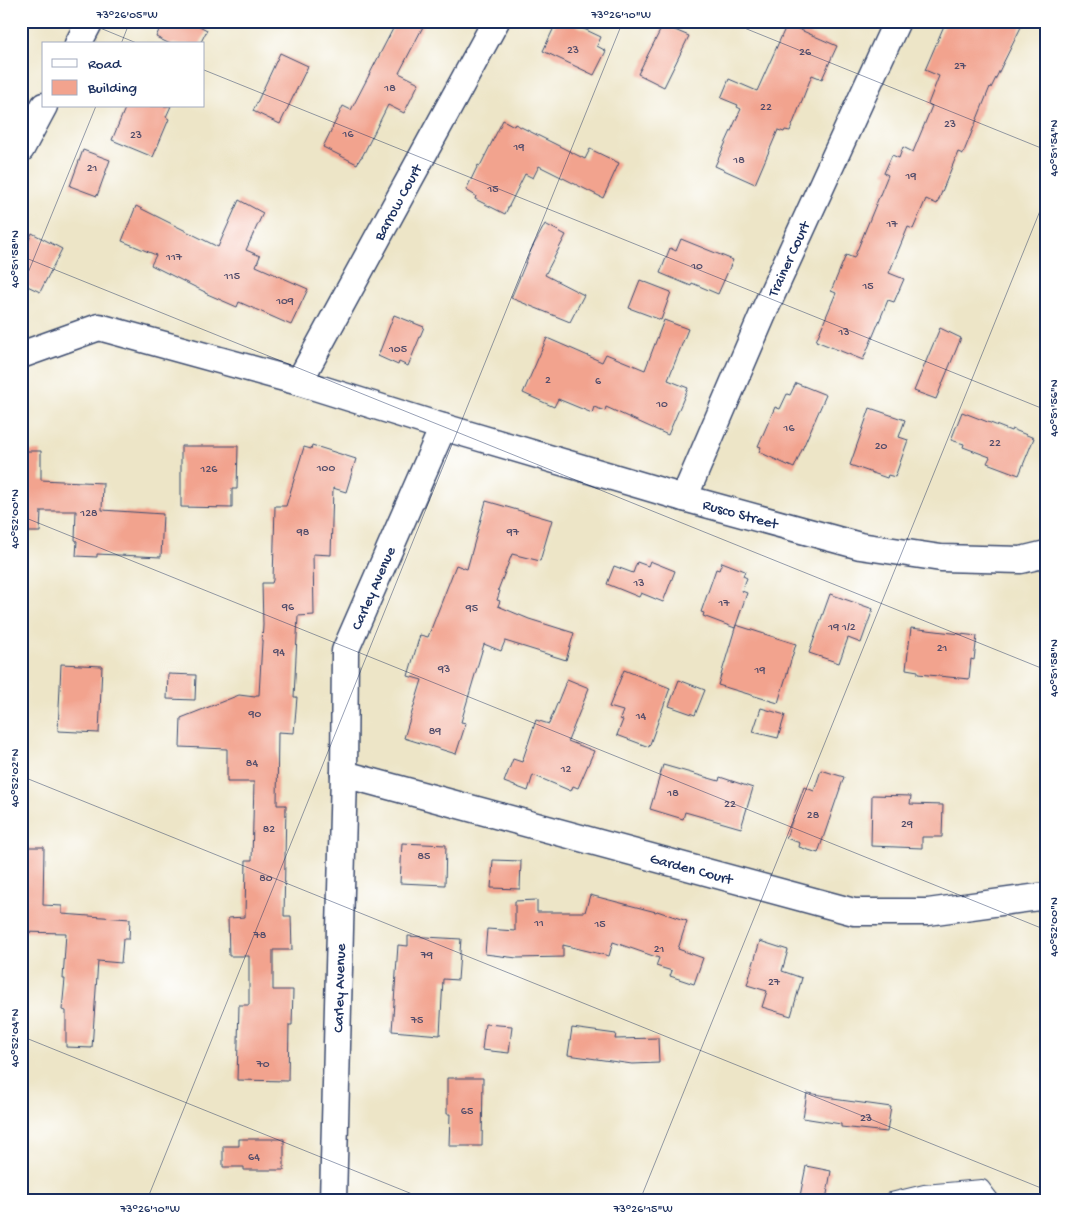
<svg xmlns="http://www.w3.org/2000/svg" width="1067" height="1221" font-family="'Gochi Hand',sans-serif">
	<rect width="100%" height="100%" fill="#fff"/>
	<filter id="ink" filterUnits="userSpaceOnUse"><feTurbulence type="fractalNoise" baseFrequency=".02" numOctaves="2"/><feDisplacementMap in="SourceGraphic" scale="10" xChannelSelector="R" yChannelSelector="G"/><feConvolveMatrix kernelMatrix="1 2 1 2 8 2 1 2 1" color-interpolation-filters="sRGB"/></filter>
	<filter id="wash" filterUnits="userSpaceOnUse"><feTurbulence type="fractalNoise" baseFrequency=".0096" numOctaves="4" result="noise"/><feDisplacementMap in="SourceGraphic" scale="20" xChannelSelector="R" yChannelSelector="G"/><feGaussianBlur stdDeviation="1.12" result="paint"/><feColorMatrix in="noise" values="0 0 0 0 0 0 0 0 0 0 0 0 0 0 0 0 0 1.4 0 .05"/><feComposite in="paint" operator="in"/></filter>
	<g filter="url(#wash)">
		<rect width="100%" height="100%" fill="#ede5c7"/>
		<g id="blocks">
			<!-- building -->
			<path fill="#f2a38e" d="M163,21h27l17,9 -7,14h-30l-14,-7z
				M397,21h29l-27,52 20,10 -15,30 -16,-8 -26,52h-1l-4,7 -34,-17 20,-41 8,4z
				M557,21h10l34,16 -4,9 9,5 -12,24 -51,-24z
				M946,21h78l-33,67 -1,-1 -27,67 -5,-2 -21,52 -11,-5 -13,30 -5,-2 -19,46 15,6 -10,23 -6,-2 -25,60 -47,-19 20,-48 -5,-2 15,-36 8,3 34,-83 -4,-2 8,-18 7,3 4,-11 10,5 19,-46 -4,-2 11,-28 -14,-6z
				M787,24l50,22 -15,33 -10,-4 -22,56 -5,-1 -1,2 -6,-2 -23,54 -40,-18 26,-57 -4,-2 1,-2 -17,-7 8,-19 28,12z
				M663,25l26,11 -25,51 -26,-13z
				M280,53l28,13 -28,58 -27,-13z
				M126,106h45l-5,11 3,2 -16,38 -41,-17z
				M503,120l11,6 1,-2 70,35 5,-10 29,14 -16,35 -64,-32 -6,12 -8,-4 -20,40 -30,-15 1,-3 -10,-6 12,-25 2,1z
				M83,150l27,10 -13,36 -27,-10z
				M239,200l24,13 -17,37 14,6 -4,10 52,23 -17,36 -52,-23 -2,5 -32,-14v-1l-54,-27 5,-10 -34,-14 14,-35 82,41z
				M545,224l21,11 -21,40 39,20 -14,27 -59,-24 20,-48z
				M32,233l30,16 -22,43 -19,-9v-44l7,3z
				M681,239l52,21 -15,34 -26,-11 -1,3 -31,-13 10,-25 6,3z
				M640,280l31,12 -10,28 -32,-12z
				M394,315l30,12 -16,39 -9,-4 -1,3 -20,-9z
				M664,320l24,9 -20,51 20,8 -20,47 -62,-28 -1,4 -11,-4 -2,6 -34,-14 -4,8 -31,-14 24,-55 55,24 4,-8 39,16z
				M940,328l21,10 -25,61 -22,-8 15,-37z
				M796,383l30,12 -32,73 -35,-16 2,-5 -3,-1 17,-39 5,2 7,-15 3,1z
				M870,408l35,12 -6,17 9,3 -13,37 -7,-2 -1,3 -37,-13z
				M962,412l49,19 1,-2 22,9 -15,37 -32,-12 3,-6 -27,-10 1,-3 -13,-4z
				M312,445l44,14 -10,33 -13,-4 -2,67 -18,-1 1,61 -16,1 -4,81h3l-3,36 -16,-1 -1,73h9l-2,111h7l1,34h-19v40h20l-1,35h-3l-1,56 -51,-1 2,-75h10v-49h-20l-1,-38 17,-1 1,-57h6l2,-78h-27v-33l-47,-2 1,-29 58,-23 16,2 1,-2h3l4,-70 -1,-42h10l1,-3 2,-74h11l18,-59 7,2z
				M181,446h57l-1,43h-5v19l-51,-1z
				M21,451h20v29l62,3 -1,27 61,4 -2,43 -64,-3v3l-21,-1 1,-15 -2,-1 1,-29h-35l-1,21h-19z
				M486,501l66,19 -12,41 -28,-7 -14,36 2,1 -3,9 3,1 -2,5 31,13 45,14 -8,27 -61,-19 -4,10 -17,-7 -23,78 5,1 -10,31 -52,-16 18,-58 -14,-4 12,-41 8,2 28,-72 11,4z
				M650,561l25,10 -12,31 -22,-9 -2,4 -32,-13 7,-18 19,7 4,-11 11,4z
				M722,562l23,9 -2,5 4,2 -5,13 5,2 -12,35 -32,-12 1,-3 -3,-1 15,-43 3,1z
				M830,594l43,15 -12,34 -13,-5 -9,25 -30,-10z
				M736,625l60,19 -18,59 -60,-18z
				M911,628l66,8 -3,24 -3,-1 -2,20 -51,-5v-3l-12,-2z
				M61,664l41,2 -3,67 -41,-2z
				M624,670l46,18 -21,59 -32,-12 6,-15 -3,-1 3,-8 -14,-4z
				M168,674l28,1 -1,25 -28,-1z
				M567,679l22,9 -21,53 26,10 -16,37 -5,-2 -2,5 -38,-16 -5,16 -24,-9 9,-23 9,3 14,-42 13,4z
				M679,680l26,10 -10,25 -26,-9z
				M761,708l24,7 -7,23 -25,-6z
				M663,765l56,16 1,-4 33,11 -12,40 -56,-16 -2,7 -33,-10z
				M821,770l23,7 -26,76 -19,-6 1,-4 -14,-5 18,-51 10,4z
				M872,795l39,1 -1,8 33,1 -1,32h-20v11l-51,-2z
				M402,843l44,2 -1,40 -45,-2z
				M21,847h23l-1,58 19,1v8l68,5 -1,20h-6l-2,24 -23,-2 -6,87 -26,-1v-36l-4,-1 3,-31h-2l3,-46 -45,-1z
				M493,860l28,1 -1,28 -29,-1z
				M590,895l66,17 1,-1 30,10 -9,28 25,9 -9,26 -24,-8 2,-5 -16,-5 3,-8 -46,-16 -4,14 -46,-11v12l-46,1 -32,-4 2,-25 28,2v-30l22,-1v12h48z
				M408,936l53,3 -3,41 -15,-1 -3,56 -48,-4 6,-86 10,1z
				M760,941l28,9 -6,21 20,7 -11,38 -29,-9 5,-16 -20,-6z
				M485,1024l27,2 -3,27 -27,-3z
				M572,1028l44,6 -1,5 43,-1 1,25 -27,1 -64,-9z
				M447,1078h36l-1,68h-33l1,-32h-3z
				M807,1093l26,4v2l58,8 -4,25 -46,-5v-3l-38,-6z
				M239,1139h45v31h-40v-3h-21v-21h16z
				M806,1166l25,5 -5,29h-7l-19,-4z"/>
		</g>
	</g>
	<g filter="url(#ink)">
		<use href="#blocks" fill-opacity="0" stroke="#3a4a6e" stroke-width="1"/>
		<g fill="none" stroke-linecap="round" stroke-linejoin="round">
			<!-- lane casing -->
			<g stroke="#3a4a6e" stroke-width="16">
				<path id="lane" d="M891,1200l33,-8 58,-5 10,13"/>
			</g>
			<!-- street casing -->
			<g stroke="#3a4a6e" stroke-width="29">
				<g id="street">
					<path d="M78,44l12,-23"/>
					<path d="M21,149l23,-43"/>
					<path id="s1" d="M21,355l78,-28 200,55 144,45 241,71 176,48 81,12 80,2 25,-6"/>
					<path id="s2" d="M299,382l197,-361"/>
					<path id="s3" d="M684,498l82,-191 131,-286"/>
					<path id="s4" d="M344,774l510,138h74l118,-16"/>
					<path id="s5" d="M333,1200l11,-426 1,-123 98,-224"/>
				</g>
			</g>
			<!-- lane -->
			<use href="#lane" stroke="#fff" stroke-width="14"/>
			<!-- street -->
			<use href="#street" stroke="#fff" stroke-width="26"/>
		</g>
	</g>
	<!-- ticks -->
	<path fill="none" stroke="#1b2f5e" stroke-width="1" stroke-opacity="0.45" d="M83,21l56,23M727,21l319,129M121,44l9,-23M204,70l842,340M21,256l1025,414M21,290l75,-184M21,516l1025,414M21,776l1025,414M21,1036l406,164M147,1200l476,-1179M640,1200l406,-1004"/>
	<g text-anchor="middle" stroke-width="4" stroke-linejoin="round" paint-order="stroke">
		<!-- number labels -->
		<g font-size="12" fill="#514c6a">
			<text x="573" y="53">23</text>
			<text x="805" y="55">26</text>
			<text x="960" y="69">27</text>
			<text x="390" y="91">18</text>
			<text x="766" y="110">22</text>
			<text x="950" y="127">23</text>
			<text x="348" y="137">16</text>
			<text x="136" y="138">23</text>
			<text x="519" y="150">19</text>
			<text x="739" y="163">18</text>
			<text x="92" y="171">21</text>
			<text x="911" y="179">19</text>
			<text x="493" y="192">15</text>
			<text x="892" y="227">17</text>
			<text x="174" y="260">117</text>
			<text x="697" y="269">10</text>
			<text x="232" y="279">115</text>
			<text x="868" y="289">15</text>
			<text x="285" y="304">109</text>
			<text x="844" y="335">13</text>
			<text x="398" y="352">105</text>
			<text x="548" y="383">2</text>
			<text x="598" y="384">6</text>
			<text x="662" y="407">10</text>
			<text x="789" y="431">16</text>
			<text x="995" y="446">22</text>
			<text x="881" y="449">20</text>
			<text x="326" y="471">100</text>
			<text x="209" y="472">126</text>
			<text x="89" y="516">128</text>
			<text x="303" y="535">98</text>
			<text x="513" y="535">97</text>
			<text x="639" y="586">13</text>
			<text x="724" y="606">17</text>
			<text x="288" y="610">96</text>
			<text x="472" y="611">95</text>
			<text x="842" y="630">19 1/2</text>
			<text x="942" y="651">21</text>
			<text x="279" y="655">94</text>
			<text x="444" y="672">93</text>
			<text x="760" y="673">19</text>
			<text x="255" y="717">90</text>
			<text x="641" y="719">14</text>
			<text x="435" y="734">89</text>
			<text x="252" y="766">84</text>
			<text x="566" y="772">12</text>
			<text x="673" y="796">18</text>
			<text x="730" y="807">22</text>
			<text x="813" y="818">28</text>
			<text x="907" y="827">29</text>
			<text x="269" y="832">82</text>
			<text x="424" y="859">85</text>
			<text x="266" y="881">80</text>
			<text x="539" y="926">11</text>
			<text x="600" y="927">15</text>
			<text x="260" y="938">78</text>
			<text x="659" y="952">21</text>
			<text x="427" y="958">79</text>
			<text x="774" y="985">27</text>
			<text x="417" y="1023">75</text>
			<text x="263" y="1067">70</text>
			<text x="467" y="1114">65</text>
			<text x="866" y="1121">23</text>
			<text x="254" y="1160">64</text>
		</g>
		<!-- street labels -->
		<g font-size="15" fill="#1b2f5e" stroke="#fff">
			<text dy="5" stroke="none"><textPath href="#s2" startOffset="205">Barrow Court</textPath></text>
			<text dy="5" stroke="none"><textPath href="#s3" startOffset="261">Trainer Court</textPath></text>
			<text dy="5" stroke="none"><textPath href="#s1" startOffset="751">Rusco Street</textPath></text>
			<text dy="5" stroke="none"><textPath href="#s5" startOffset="618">Carley Avenue</textPath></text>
			<text dy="5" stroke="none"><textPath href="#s4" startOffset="360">Garden Court</textPath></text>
			<text dy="5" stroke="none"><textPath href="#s5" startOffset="212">Carley Avenue</textPath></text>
		</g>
	</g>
	<!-- margin -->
	<rect width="1067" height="1221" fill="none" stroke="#fff" stroke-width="55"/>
	<!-- legend -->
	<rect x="42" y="42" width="162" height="65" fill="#ffffff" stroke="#a4acbf"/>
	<rect x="52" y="59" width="25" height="8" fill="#ffffff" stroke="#a4acbf"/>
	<text x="88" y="68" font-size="15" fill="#1b2f5e">Road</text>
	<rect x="52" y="80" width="25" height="15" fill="#f2a38e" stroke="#a4acbf"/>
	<text x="88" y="92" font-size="15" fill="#1b2f5e">Building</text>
	<rect x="28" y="28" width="1012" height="1166" fill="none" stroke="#1b2f5e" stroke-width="2"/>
	<g font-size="12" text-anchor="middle" fill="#1b2f5e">
		<text x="127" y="18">73°26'05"W</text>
		<text x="621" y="18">73°26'10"W</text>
		<text transform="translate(1053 148) rotate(-90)" y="4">40°51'54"N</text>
		<text transform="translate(14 259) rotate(-90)" y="4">40°51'58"N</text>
		<text transform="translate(1053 408) rotate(-90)" y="4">40°51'56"N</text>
		<text transform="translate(14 519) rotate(-90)" y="4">40°52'00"N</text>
		<text transform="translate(1053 668) rotate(-90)" y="4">40°51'58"N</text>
		<text transform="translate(14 778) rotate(-90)" y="4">40°52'02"N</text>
		<text transform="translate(1053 927) rotate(-90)" y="4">40°52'00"N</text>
		<text transform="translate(14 1038) rotate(-90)" y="4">40°52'04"N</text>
		<text x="150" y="1212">73°26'10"W</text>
		<text x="643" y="1212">73°26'15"W</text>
	</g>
</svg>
